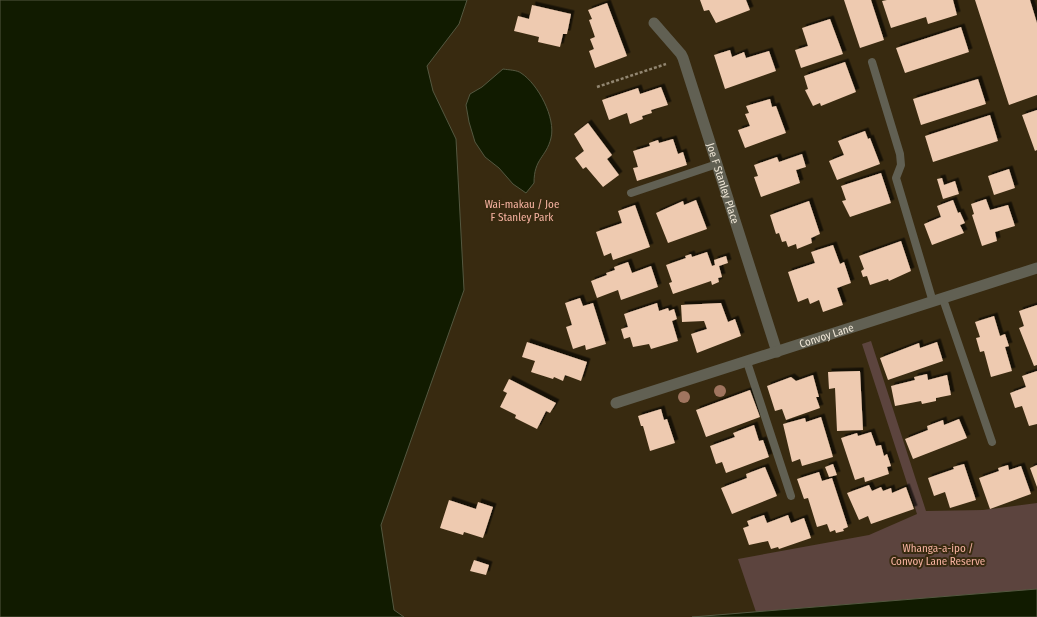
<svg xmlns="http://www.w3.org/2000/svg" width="1037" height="617" font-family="'Fira Sans Condensed',sans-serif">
	<defs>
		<filter id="shadow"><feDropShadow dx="3.5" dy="-3.5" stdDeviation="0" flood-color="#0009"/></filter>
	</defs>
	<rect width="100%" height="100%" fill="#382a10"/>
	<!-- green -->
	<path fill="#5c443e" d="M871,341l55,170 57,-1 54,-7v114h-345l64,-5 -18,-53 131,-24 48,-21 -55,-170z"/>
	<!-- water -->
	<path fill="#111b00" stroke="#545840" d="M0,0h467l-8,24 -32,42 6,25 23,48 8,151 -83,235 13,85 10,7h-404z
		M503,69c6,1 14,1 18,4 17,11 35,45 30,65 -5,20 -17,20 -17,45l-8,10 -13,-9 -14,-16 -14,-11 -10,-15 -6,-20 -3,-17 4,-11 12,-7z
		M1037,589v28h-345z"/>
	<!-- building -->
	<path fill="#eecab0" filter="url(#shadow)" d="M700,0h46l4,10 -34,13 -7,-13 -5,1z
		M844,0h27l13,40 -24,8z
		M887,0h66l4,15 -29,9 -2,-7 -35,11 -9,-27z
		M975,0h55l7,23v72l-28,10z
		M607,3l20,53 -32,12 -6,-17 5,-2 -4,-10 5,-2 -6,-17 3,-1 -4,-9z
		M532,5l39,9 -4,20h-4l-3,13 -22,-5 1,-5 -25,-6 4,-15 11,3z
		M830,19l13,35 -42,14 -6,-18 13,-4 -6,-18z
		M961,27l8,25 -64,21 -9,-25z
		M730,50l2,7 12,-5 2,6 23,-7 7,20 -51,18 -11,-34z
		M845,62l11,30 -35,14 -1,-3 -7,3 -8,-16 3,-1 -4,-13z
		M978,79l8,25 -65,21 -8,-26z
		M661,87l7,18 -17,5 1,3 -10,3 1,3 -13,5 -3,-11 -18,7 -7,-20 36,-12 2,6z
		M770,99l2,8 4,-1 10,27 -41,15 -7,-18 12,-4 -5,-12 4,-1 -3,-7z
		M1037,110v40l-2,1 -13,-36z
		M990,115l8,26 -65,21 -8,-26z
		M588,123l24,32 -5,4 12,16 -16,12 -17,-20 -3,2 -8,-11 9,-7 -10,-17z
		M865,131l3,8 2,-1 10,26 -43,16 -8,-19 15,-6 -6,-14z
		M673,139l5,15 5,-2 4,13 -50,16 -4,-13 5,-1 -5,-16 17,-5 -1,-3 9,-3 1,3z
		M802,154l4,13 -10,3 4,13 -39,14 -7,-20 4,-1 -4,-11 23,-8 2,5z
		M1009,169l6,19 -21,7 -6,-19z
		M881,173l10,30 -41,14 -8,-16 4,-1 -5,-14z
		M942,178l2,7 11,-4 4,13 -16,5 -6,-20z
		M986,199l4,11 18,-5 7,21 -20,6 2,9 -15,5 -10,-31 2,-1 -3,-10z
		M696,200l11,29 -39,14 -12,-30 27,-12 1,4z
		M953,200l5,13 2,-1 5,11 -5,2 4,8 -32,12 -8,-21 17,-7 -4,-11z
		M809,201l11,33 -9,4 1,5 -15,6 -1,-5 -8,3 -2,-6 -4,1 -3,-9 -3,1 -6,-19z
		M635,205l15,42 -37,13 -2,-7 -7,3 -8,-24 26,-9 -4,-12z
		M901,241l10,30 -22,10 -1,-2 -18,6 -3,-9 -4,1 -2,-6 3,-2 -5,-13z
		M833,245l7,19 4,-2 7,21 -14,5 6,17 -20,7 -4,-12 -9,4 -2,-6 -10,4 -10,-30 27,-9 -4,-11z
		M707,252l5,14 3,-1 -1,-5 12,-4 2,7 -9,3 3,11 -4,1 1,4 -7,3 -1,-4 -38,13 -4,-11 3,-1 -6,-17 20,-7 -1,-2 6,-2 1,3z
		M628,262l4,11 19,-7 7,21 -37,13 -3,-10 -21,8 -6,-17 16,-6 -1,-2 9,-3 -1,-3z
		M580,298l3,8 10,-3 13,41 -20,6 -1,-5 -12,4 -7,-22 6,-2 -7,-22z
		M657,303l2,8 9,-3 1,3 5,-2 3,10 -5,2 6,20 -27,8 -2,-5 -16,3 -3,-10 -6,2 -3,-10 7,-2 -4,-13z
		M721,303l7,19 7,-3 6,17 -44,17 -6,-19 16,-5 -3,-8 -22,1 -1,-17z
		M1037,305v60l-3,1 -15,-38 5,-2 -5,-15z
		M994,316l6,20 5,-2 4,12 -4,1 7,24 -21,6 -7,-26 -4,1 -4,-14 4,-1 -5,-15z
		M527,342l60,20 -6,19 -16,-6 -2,6 -9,-4 -1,2 -22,-7 4,-11 -13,-4z
		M937,342l6,19 -55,19 -8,-22 39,-15 1,5z
		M860,371l3,59 -26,1 -2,-43 -6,1 -1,-17z
		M1037,371v53l-8,2 -7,-20 -7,2 -5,-15 16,-6 -4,-11z
		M927,374l1,6 19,-5 4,20 -15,3v3l-14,3 -1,-3 -26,5 -4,-20 24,-6 -1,-3z
		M813,375l6,22h-3l4,11 -34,12 -4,-11 -7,2 -8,-25 24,-9 5,4z
		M509,379l47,24 -6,10 -4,-2 -9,18 -22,-11 1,-3 -16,-8 7,-14 -4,-2z
		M750,390l10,27 -54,20 -10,-27z
		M661,409l3,11 3,-1 8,24 -25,8 -7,-25h-2l-3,-10z
		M821,417l12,40 -31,9 -2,-7 -8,3 -9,-38 22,-6 1,4z
		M959,419l8,19 -54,21 -8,-20 23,-9 -1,-4 16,-6 1,5z
		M754,425l5,16 4,-1 6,17 -43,16 -4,-11 -6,2 -6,-18 25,-9 -2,-4z
		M871,432l5,14 5,-1 3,11 3,-2 4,12 -4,1 2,7 -24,8 -1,-5 -9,3 -14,-42 16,-5 1,3z
		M833,464l4,11 -8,2 -4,-10z
		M964,464l12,36 -26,8 -5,-16 -11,4 -6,-18 26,-9 -1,-2z
		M1008,465l1,5 12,-4 10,28 -41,15 -11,-31 20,-7 -1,-3z
		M1037,465v22l-7,-19z
		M765,467l12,29 -45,18 -11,-26 26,-10 -1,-4z
		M819,472l3,9 10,-3 16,49 -5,2 1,2 -8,2 -1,-3 -5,2 -3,-8 -10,3 -9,-29 -4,1 -7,-20z
		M869,485l3,6 9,-4 2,4 8,-3 1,5 14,-6 8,22 -43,15 -3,-8 -9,4 -12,-27z
		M449,500l27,9 2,-7 15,5 -10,31 -19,-6 -1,3 -23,-7z
		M764,515l3,8 21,-8 3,8 13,-5 7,20 -32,11 -1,-2 -7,2 -3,-8 -19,4 -6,-17 6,-2 -2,-5z
		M474,560l15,5 -3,10 -16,-4z"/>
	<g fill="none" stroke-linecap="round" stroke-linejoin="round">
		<!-- path -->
		<path stroke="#928671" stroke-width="2.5" stroke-dasharray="3 2" stroke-linecap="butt" d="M597,87l69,-23"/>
		<!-- service -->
		<path stroke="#616053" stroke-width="8" d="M872,62l28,92 1,11 -5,13 37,124
			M631,193l86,-29
			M943,299l49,143
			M747,362l44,134"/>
		<!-- minor -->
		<g stroke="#616053" stroke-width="11">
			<path id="s1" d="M654,23l27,31 2,4 94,294"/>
			<path id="s2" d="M616,403l421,-135"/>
		</g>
	</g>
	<!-- trees -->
	<g fill="#a0755f">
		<circle cx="720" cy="391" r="6"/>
		<circle cx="684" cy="397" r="6"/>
	</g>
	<g text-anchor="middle" stroke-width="4" stroke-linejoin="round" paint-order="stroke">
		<!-- street labels -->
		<g font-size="11" fill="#efe6d6" stroke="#382a10">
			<text dy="4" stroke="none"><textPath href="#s1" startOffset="177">Joe F Stanley Place</textPath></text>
			<text dy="4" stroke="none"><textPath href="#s2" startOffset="221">Convoy Lane</textPath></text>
		</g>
		<!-- park labels -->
		<g font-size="11" fill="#f6b2a0" stroke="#382a10">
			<text x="522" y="208">Wai-makau / Joe<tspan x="522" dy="13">F Stanley Park</tspan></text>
			<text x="938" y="552">Whanga-a-ipo /<tspan x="938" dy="13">Convoy Lane Reserve</tspan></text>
		</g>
	</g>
</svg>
